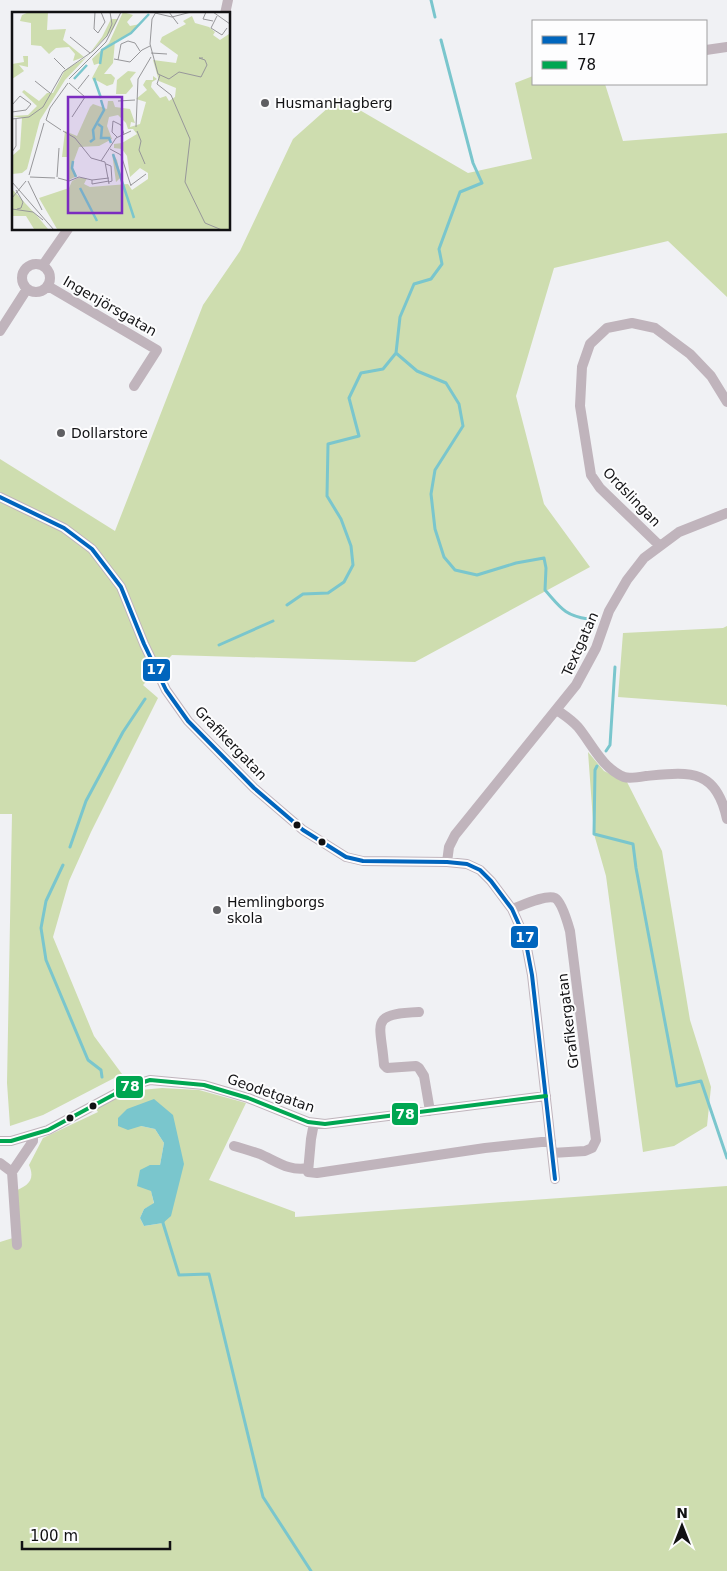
<svg xmlns="http://www.w3.org/2000/svg" width="727" height="1571" font-family="'DejaVu Sans',sans-serif">
	<rect width="100%" height="100%" fill="#f0f1f4"/>
	<!-- green -->
	<path fill="#ceddaf" fill-rule="evenodd" d="M533,76v8h72l18,57 104,-8v164l-59,-56 -114,27 -38,128 28,108 46,63 -175,95 -243,-7 -29,30 15,13 -67,134 -22,49 -16,56 41,99 28,38 -79,41 -33,11 -3,-43 5,-269h-12v-355l115,72 88,-226 37,-54 53,-112 46,-41 129,75 64,-14 -17,-76z
		M727,626v81l-1,-2 -108,-8 5,-64 100,-5z
		M588,752l16,19 23,11 35,69 28,169 21,67 -4,39 -33,20 -31,6 -37,-276 -12,-42z
		M162,1088l37,2 47,13 -37,77 86,32v5l432,-31v385h-727v-329l16,-5 -3,-45c14,-6 23,-11 16,-27l14,-27 55,-26 -3,-4 35,-17zM173,1115l-10,108 -19,3 -4,-8 4,-9 10,-5 -3,-14 -1,-25h10l4,-22 -9,-14 -14,-3z"/>
	<!-- water -->
	<path fill="#7ac6cd" d="M154,1099l19,16 11,49 -13,52 -8,7 -19,3 -4,-8 4,-9 10,-6 -3,-12 -14,-5 3,-16 10,-5h10l4,-22 -9,-14 -14,-3 -13,4 -10,-4v-8l9,-9z"/>
	<g fill="none" stroke-linecap="round" stroke-linejoin="round">
		<!-- stream -->
		<path stroke="#7ac6cd" stroke-width="3" d="M431,0l4,17
			M396,353l21,18 29,12 13,21 4,22 -28,44 -4,24 4,35 9,28 11,13 22,5 39,-12 28,-5 2,10 -1,22c16,18 19,25 43,29
			M287,605l16,-11 25,-1 16,-11 9,-17 -2,-19 -10,-27 -14,-23 1,-52 31,-8 -10,-38 12,-25 22,-4 13,-16 4,-36 14,-33 17,-5 11,-15 -3,-15 21,-57 22,-9 -9,-20 -32,-123
			M219,645l54,-24
			M606,751l4,-6 5,-78
			M597,766l-2,4 -1,64 39,10 3,24 41,218 24,-5 26,77
			M70,847l16,-46 37,-69 22,-33
			M63,865l-17,36 -5,27 5,32 42,100 13,10 1,7
			M163,1219v4l16,52 30,-1 54,223 48,74"/>
		<!-- minor -->
		<path stroke="#c0b4bc" stroke-width="10" d="M225,14l3,-14
			M706,50l21,-3
			M22 278a14 14 0 1 1 28 0a14 14 0 1 1-28 0Z
			M43,265l25,-36
			M48,286l109,64 -23,36
			M0,331l27,-42
			M0,497l64,31 28,21 29,38 23,57 22,46 22,31 66,67 49,42 43,27 17,4 84,1 20,2 13,6 11,11 21,28 13,29 7,37 23,204
			M660,546l-60,-58 -9,-13 -11,-69 2,-39 8,-23 17,-16 25,-5 23,5 35,26 21,22 16,26
			M557,710c7,5 15,10 21,17 14,17 24,41 46,50 5,2 16,0 22,-1 44,-4 70,-8 81,43
			M447,862l2,-15 6,-12 121,-150 20,-37 13,-37 18,-31 17,-22 35,-26 48,-19
			M512,909c9,-3 34,-15 43,-11 7,4 13,26 15,33l26,209 -4,8 -7,3 -33,2
			M419,1012c-51,2 -38,11 -35,53l3,3 29,-2 3,2 5,8 6,35
			M314,1123l-3,16 -3,33 9,1 168,-25 66,-7
			M0,1141h11l37,-11 80,-43 22,-7 54,5 44,13 60,24 17,2 221,-28
			M234,1146c8,2 17,5 26,8 16,7 30,18 48,14
			M0,1163l12,9 5,73
			M12,1172l21,-31v-6"/>
		<!-- bus-1 casing -->
		<g stroke="#fdfdfe" stroke-width="8">
			<path id="bus-1" d="M0,497l64,31 28,21 29,38 23,57 22,46 22,31 66,67 49,42 43,27 17,4 84,1 20,2 13,6 11,11 21,28 13,29 7,37 23,204"/>
		</g>
		<!-- bus-2 casing -->
		<g stroke="#fdfdfe" stroke-width="8">
			<path id="bus-2" d="M0,1141h11l37,-11 80,-43 22,-7 54,5 44,13 60,24 17,2 221,-28"/>
		</g>
		<!-- bus-1 -->
		<use href="#bus-1" stroke="#0065bd" stroke-width="4"/>
		<!-- bus-2 -->
		<use href="#bus-2" stroke="#00a651" stroke-width="4"/>
	</g>
	<!-- markers -->
	<g fill="#5f5f62" stroke="#fdfdfe" stroke-width="2">
		<circle cx="265" cy="103" r="5"/>
		<circle cx="61" cy="433" r="5"/>
		<circle cx="217" cy="910" r="5"/>
	</g>
	<g fill="#111113" stroke="#fdfdfe" stroke-width="2">
		<circle cx="297" cy="825" r="4.5"/>
		<circle cx="322" cy="842" r="4.5"/>
		<circle cx="93" cy="1106" r="4.5"/>
		<circle cx="70" cy="1118" r="4.5"/>
	</g>
	<g text-anchor="middle" stroke-width="4" stroke-linejoin="round" paint-order="stroke">
		<!-- poi labels -->
		<g font-size="14" fill="#111113" stroke="#fdfdfe" text-anchor="start">
			<text x="275" y="108">HusmanHagberg</text>
			<text x="71" y="438">Dollarstore</text>
			<text x="227" y="907">Hemlingborgs<tspan x="227" dy="16">skola</tspan></text>
		</g>
		<!-- street labels -->
		<g font-size="14" fill="#111113" stroke="#fdfdfe">
			<text transform="translate(110 306) rotate(30)" y="5">Ingenjörsgatan</text>
			<text transform="translate(632 497) rotate(46)" y="5">Ordslingan</text>
			<text transform="translate(580 644) rotate(-66)" y="5">Textgatan</text>
			<text transform="translate(231 743) rotate(46)" y="5">Grafikergatan</text>
			<text transform="translate(568 1021) rotate(-97)" y="5">Grafikergatan</text>
			<text transform="translate(271 1093) rotate(19)" y="5">Geodetgatan</text>
		</g>
	</g>
	<!-- overview -->
	<g transform="translate(12 12)">
		<rect width="218" height="218" fill="#f0f1f4"/>
		<path d="M17,0h19l-1,18 19,-1 -3,11 21,17 -11,4 2,-7 -6,-7 -13,1 -7,6 -8,-8 -10,-1v-22l-11,-2 2,-6zM111,0l10,3 -6,7 3,4 10,-2 -8,9 -17,8 -2,22 -9,11h7l4,4 -2,6 -6,2 -11,-6 -2,2 -2,-4 8,-15 -6,2 -2,-6 17,-16zM180,4l3,7 14,4 6,5 -2,3 7,5 9,-6v195h-172l-18,-31 30,-10 3,-7 6,-3h9l-3,6 6,3 38,-3 4,6 16,-11v-6l-8,-5 -10,9 -3,-21 -5,-7 -8,-1v-4l8,-1 15,-9 -4,-5h-5l-2,-6 -8,-8 -9,2 -2,9 5,13 -13,7 -20,1 -7,19 5,10 -8,4v-23h-7l3,-26 12,5 13,-29 3,-3 14,5 1,-8h5l2,6 15,2 5,14 -4,-1 -1,5 10,-3 6,-22 -10,-3 11,-9 -4,-5 3,-5h7v-4l4,3 -5,3 -1,5 9,11 6,-2 3,5 6,-4 1,-9 -17,-7 -6,-21 23,3 2,-8 -18,-13 2,-5 24,-13 -3,-3zM99,7h7l-5,10 -48,51 -25,40 -13,49 -5,4 -10,1v-18l8,-7 2,-31 -10,-2 16,-1 9,-9 -15,-14 2,-2 15,11 8,-8h6l12,-23 22,-13 15,-20zM11,44h5v11l-9,-2 5,6 -12,8v-15l12,-2zM116,59l8,1 -6,7 3,7 -7,8h-10l1,-14zM100,141l5,7 4,17 -5,5zM0,177l26,28 10,12h-14l-8,-13h-14z" fill="#ceddaf"/>
		<path fill="none" stroke="#7ac6cd" stroke-width="2.5" d="M88,52l2,-14 29,-17 18,-19M82,66l7,20M62,67l13,-14M86,112l4,3 -1,11h8l2,5M78,130l4,-3 -1,-9 11,-20 -3,-10M101,142l21,64M61,149l-1,7 4,9M68,176l17,33"/>
		<path fill="none" stroke="#97979a" stroke-width="1" d="M83,0l-1,17 4,4 7,-11 -4,-10M144,0l-4,7 -2,25 8,30 11,5 10,-7 22,5 6,-12 -2,-5 -6,-2h4M157,0l9,12M194,0l-3,7 10,2M201,0l17,12M143,1l17,4 19,-5M205,4l-6,12 11,7 5,-7M58,25l20,16M139,41l16,1M42,46l11,11M102,47l16,3 12,-12 8,-4M106,48l3,-16 7,-3 7,2 5,8M148,63l-3,9 14,11 19,44 -5,43 20,41 17,7M57,67l37,-37 15,-30M23,69l15,12M57,71l16,14 -13,20M66,77l11,-14M106,89l17,-1M0,93l8,-9 11,8 -5,6 -14,2M0,107l17,-2 14,-10 20,-35 30,-21 14,-15 5,-12 -2,-12M34,108l15,10M34,108l4,-12 18,-25M124,115l2,-48 13,-22M51,119l12,7 16,20 14,4 4,22M125,119l4,10 -2,9 6,14M105,125l-5,-5 1,-11 8,4 3,9M98,137l11,6 10,31M0,140l4,-6v-27M89,149l15,-23 15,-7M94,152l5,2 1,15 -3,1M17,163l15,-52M18,165l25,1M45,165l2,-29M46,166l11,3 10,-4 13,3 17,-2M80,168v4l17,-3M16,169l14,29M0,170l42,48M119,173l15,-11M4,178l7,12 -2,6 -4,1M0,186l14,-17M0,197l21,3 10,8"/>
		<path fill="#7b2cbf" fill-opacity="0.15" stroke="#7b2cbf" stroke-width="2.5" d="M56,85h54v116h-54z"/>
		<rect width="218" height="218" fill="none" stroke="#111113" stroke-width="2.5"/>
	</g>
	<g stroke="#fdfdfe" stroke-width="2">
		<rect x="142" y="658" width="29" height="24" rx="5" fill="#0065bd"/>
		<rect x="510" y="925" width="29" height="24" rx="5" fill="#0065bd"/>
		<rect x="115" y="1075" width="29" height="24" rx="5" fill="#00a651"/>
		<rect x="391" y="1102" width="28" height="24" rx="5" fill="#00a651"/>
	</g>
	<g font-size="14" text-anchor="middle" font-weight="bold" fill="#fff">
		<text x="156" y="674">17</text>
		<text x="525" y="942">17</text>
		<text x="130" y="1091">78</text>
		<text x="405" y="1119">78</text>
	</g>
	<!-- legend -->
	<rect x="532" y="20" width="175" height="65" fill="#fdfdfe" stroke="#9f9fa0"/>
	<rect x="542" y="36" width="25" height="8" fill="#0065bd" stroke="#9f9fa0"/>
	<text x="577" y="45" font-size="15" fill="#111113">17</text>
	<rect x="542" y="61" width="25" height="8" fill="#00a651" stroke="#9f9fa0"/>
	<text x="577" y="70" font-size="15" fill="#111113">78</text>
	<!-- north arrow -->
	<g transform="translate(682 1526)" stroke="#fdfdfe" stroke-width="4" paint-order="stroke">
	<path d="M0-4L9 19L0 12L-9 19Z" fill="#111113"/>
	<text y="-8" font-size="14" font-weight="bold" text-anchor="middle" fill="#111113">N</text>
	</g>
	<!-- scale -->
	<path d="M22 1541v8h148v-8" fill="none" stroke="#111113" stroke-width="2.5"/>
	<text x="30" y="1541" font-size="15" fill="#111113" stroke="#fdfdfe" stroke-width="4" paint-order="stroke">100 m</text>
</svg>
